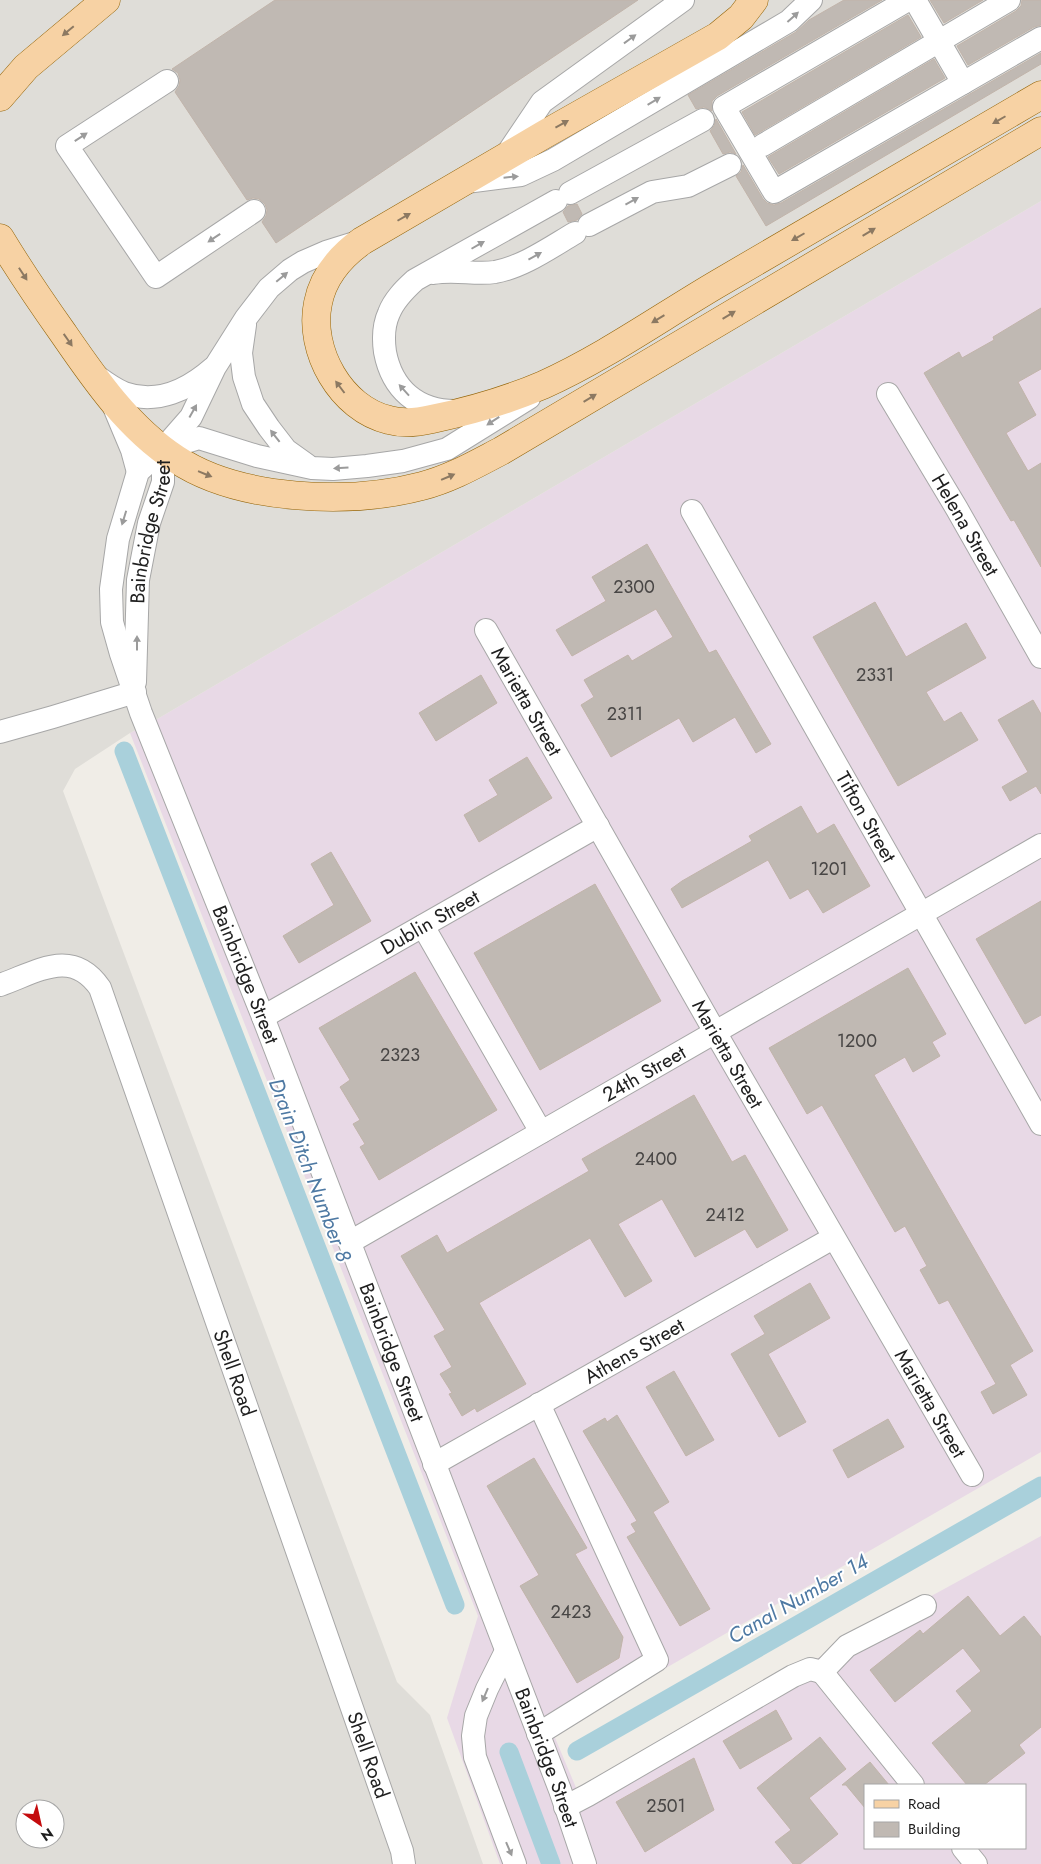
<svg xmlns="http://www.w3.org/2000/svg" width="1041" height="1864" font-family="Jost,sans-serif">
	<rect width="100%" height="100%" fill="#f0ede7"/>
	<!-- industrial -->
	<path fill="#e8d9e6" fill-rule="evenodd" d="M1041,201v1251l-488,281 24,57 464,-254v328h-541l-53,-146 31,-102 -348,-883 29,-15zM865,1785h160v63h-160z"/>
	<!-- airport -->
	<path fill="#dfddd8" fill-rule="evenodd" d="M0,0h1041v201l-882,517 -29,15 -55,36 -12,22 334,891 33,33 53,149h-483zM25,1809h30v30h-30z"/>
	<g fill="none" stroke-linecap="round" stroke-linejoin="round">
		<!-- canal -->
		<path stroke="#a9d0db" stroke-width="19" d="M124,751l331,854
			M577,1751l464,-265
			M509,1752l42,112"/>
	</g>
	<!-- building -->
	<path fill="#c0b9b3" stroke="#c1b4aa" d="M275,0h363l-362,243 -14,-21 4,-6 1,-6 -2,-6 -6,-5 -6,-1 -6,2 -72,-108 4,-6 1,-6 -2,-7 -6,-4z
		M844,0h38l-165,96 -5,5v10l-8,-4 -8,2 -8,-14 108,-63 13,-12z
		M930,0h53l-39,23z
		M1022,0h19v25l-7,2 -66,38 -11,-19 59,-35 5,-5z
		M908,15l13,22 -166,98 -13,-23z
		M1041,53v11l-275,162 -30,-50 5,-4 2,-7 20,34 4,4 7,2 7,-2z
		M934,59l11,19 -166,96 -11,-17z
		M716,119l20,35 -6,-2 -7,2 -13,-23 4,-5z
		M577,204l5,10 -5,6 -9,2 -5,-10 5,-6z
		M1041,308v61l-23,13 18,33 -30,18 22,38 13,-8v104l-27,-47 -3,1 -87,-148 35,-21 3,6 32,-18 -1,-3z
		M647,544l62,109 7,-3 55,94 -15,9 -21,-36 -42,25 -14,-24 -68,39 -30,-52 13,-8 -10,-17 44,-25 4,6 41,-24 -17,-28 -84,47 -16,-26 50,-29 -14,-24z
		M875,602l31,55 60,-34 20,35 -60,34 18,30 17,-10 17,28 -80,46 -85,-149z
		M481,675l16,28 -61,38 -17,-28z
		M1033,700l8,14v80l-5,-8 -26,15 -8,-14 26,-15 -30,-52z
		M527,757l25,41 -73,44 -15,-27 34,-20 -9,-15z
		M801,806l16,28 17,-10 36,62 -47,27 -15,-24 -18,10 -22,-39 -86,48 -11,-19 11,-8 70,-40 -3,-5z
		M331,852l40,69 -72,42 -16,-27 51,-31 -23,-41z
		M595,884l66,117 -121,69 -66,-117z
		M1041,901v114l-16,9 -49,-85z
		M908,968l38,66 -14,8 8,14 -27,16 -8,-15 -31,18 159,276 -23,14 17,30 -34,19 -12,-22 15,-8 -48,-84 -9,4 -19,-34 7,-4 -22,-40 -10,6 -73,-127 -15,9 -38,-66z
		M415,972l82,138 -118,70 -19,-33 5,-3 -12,-20 7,-4 -20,-33 10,-7 -31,-52z
		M694,1095l38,67 13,-7 43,75 -31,18 -12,-19 -50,28 -33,-58 -44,25 34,57 -27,16 -35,-59 -111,65 47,81 -49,28 -2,-4 -13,8 -13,-22 3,-1 -12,-19 12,-7 -18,-31 11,-6 -44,-74 36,-21 10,18 142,-82 -7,-12z
		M810,1283l20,35 -62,36 38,68 -27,15 -48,-83 34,-20 -11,-18z
		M674,1371l40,69 -28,16 -40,-69z
		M617,1415l52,87 -16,10 57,97 -30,17 -53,-89 9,-5 -5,-8 6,-3 -54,-90 22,-13 2,4z
		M888,1419l16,28 -56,31 -15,-28z
		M534,1458l53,90 -12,6 48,83 -4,21 -42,25 -57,-97 19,-11 -52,-89z
		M968,1596l32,40 24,-20 17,21v90l-22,18 6,8 -41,32h-17l-35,-42 40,-32 -16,-20 25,-20 -18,-23 -68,54 -25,-32 50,-40 3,4z
		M776,1710l16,29 -52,30 -17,-28z
		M820,1737l26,32 -37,29 29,36 -38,30h-7l-18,-22 16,-12 -34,-42z
		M694,1758l20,52 -69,42 -29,-50z
		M870,1762l19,23h-24v23l-19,-23h-4z"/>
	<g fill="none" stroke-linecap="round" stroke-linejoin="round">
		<!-- minor casing -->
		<g stroke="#a7a7a7" stroke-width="24">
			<g id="minor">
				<path d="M908,0l-184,107 50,85 267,-154"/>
				<path d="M915,0l48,83"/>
				<path d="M167,81l-100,65 89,131 98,-66"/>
				<path d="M763,145l246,-145"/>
				<path d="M505,157l37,-55 141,-102"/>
				<path d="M466,182l55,-7 32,-15 236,-139 22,-21"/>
				<path d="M570,193l133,-73"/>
				<path d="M589,225l63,-33 36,-6 42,-21"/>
				<path id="s1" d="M358,242l-32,10 -23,10 -13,8 -21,18 -23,30 -31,49 -24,50 -28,32 -25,23 -20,67 -7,50 1,33 9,32 20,59 122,304 297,773 25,74"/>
				<path d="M433,273c22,-4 42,2 62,-1 28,-5 56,-25 80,-39"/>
				<path d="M245,325l-4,28 3,24 9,27 16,24 17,22 21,15"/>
				<path d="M98,377c8,6 17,12 26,16 33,12 65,-4 89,-25"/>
				<path id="s2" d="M888,394l69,115 84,148"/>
				<path d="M114,407l18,43 6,22"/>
				<path d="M455,411c-38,0 -63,-22 -70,-59 -2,-14 -2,-26 4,-39 5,-13 15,-23 26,-33l141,-79"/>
				<path d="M163,449l36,-11 58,18 55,12 21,1 34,-3 36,-5 44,-12 82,-51"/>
				<path id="s3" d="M692,511l349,613"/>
				<path id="s4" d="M486,630l229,402 257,443"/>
				<path id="s5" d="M135,682l3,-102 11,-57 14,-41v-33"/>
				<path d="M0,732l53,-15 82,-25"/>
				<path d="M423,926l118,206"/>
				<path id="s6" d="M0,985c37,-13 72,-38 100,3l302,863 2,13"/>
				<path id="s7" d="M263,1017l335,-191"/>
				<path id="s8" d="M350,1242l691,-397"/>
				<path id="s9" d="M434,1464l399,-226"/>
				<path d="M506,1651l-19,38 -11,27 -3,20 2,21 40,107"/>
				<path d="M822,1672l91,113"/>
				<path d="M822,1672l25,-26 78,-40"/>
				<path d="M538,1734l119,-74 -118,-256"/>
				<path d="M565,1807l23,-12 205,-119 17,-7 12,3"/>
				<path d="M963,1848l13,16"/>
			</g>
		</g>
		<!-- major casing -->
		<g stroke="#936408" stroke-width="29">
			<path id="major" d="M754,0l-13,17 -23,19 -173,98 -183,107c-21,15 -39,36 -44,62 -10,47 23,106 71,117 14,4 30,2 43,-1 38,-8 76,-19 111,-34 62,-28 118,-68 176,-102 107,-63 215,-125 322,-188
				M0,97l26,-30 80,-67
				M0,238c20,33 41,64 63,95 31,45 65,95 113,126 63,42 174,46 246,27 28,-7 54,-22 79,-35l540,-320"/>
		</g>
		<!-- minor -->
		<use href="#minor" stroke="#fff" stroke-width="22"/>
		<!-- major -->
		<use href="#major" stroke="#f7d2a4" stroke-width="28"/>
	</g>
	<!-- one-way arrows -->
	<defs><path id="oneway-solid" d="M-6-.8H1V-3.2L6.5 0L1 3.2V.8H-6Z" transform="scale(1.25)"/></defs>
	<g fill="#9b9b9b">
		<use href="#oneway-solid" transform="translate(793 17) rotate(-42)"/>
		<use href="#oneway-solid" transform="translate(630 39) rotate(-36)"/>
		<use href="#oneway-solid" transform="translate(654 101) rotate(-31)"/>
		<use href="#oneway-solid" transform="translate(81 137) rotate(-33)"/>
		<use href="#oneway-solid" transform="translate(511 177) rotate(-6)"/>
		<use href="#oneway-solid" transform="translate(632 201) rotate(-29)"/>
		<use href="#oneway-solid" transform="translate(214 238) rotate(146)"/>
		<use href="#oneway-solid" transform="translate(478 245) rotate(-30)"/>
		<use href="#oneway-solid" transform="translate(535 256) rotate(-29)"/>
		<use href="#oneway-solid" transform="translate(282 277) rotate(-40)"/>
		<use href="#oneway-solid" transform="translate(404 390) rotate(-132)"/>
		<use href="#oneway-solid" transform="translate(193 411) rotate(-61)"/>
		<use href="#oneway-solid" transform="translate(493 421) rotate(147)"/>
		<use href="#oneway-solid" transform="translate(275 436) rotate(-128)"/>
		<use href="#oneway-solid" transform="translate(341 468) rotate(176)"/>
		<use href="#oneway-solid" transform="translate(124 518) rotate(107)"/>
		<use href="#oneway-solid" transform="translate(137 643) rotate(-90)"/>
		<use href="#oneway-solid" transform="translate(485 1695) rotate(113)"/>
		<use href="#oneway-solid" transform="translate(509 1849) rotate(67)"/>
	</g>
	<g fill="#8c7962">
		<use href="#oneway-solid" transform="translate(68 31) rotate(140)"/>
		<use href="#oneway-solid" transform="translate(999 120) rotate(150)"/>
		<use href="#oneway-solid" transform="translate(562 124) rotate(-29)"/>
		<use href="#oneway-solid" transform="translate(404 217) rotate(-30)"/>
		<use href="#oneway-solid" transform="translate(869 232) rotate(-31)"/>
		<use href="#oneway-solid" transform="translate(798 237) rotate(150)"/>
		<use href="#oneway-solid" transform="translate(23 274) rotate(57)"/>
		<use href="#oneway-solid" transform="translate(729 315) rotate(-31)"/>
		<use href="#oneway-solid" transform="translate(658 319) rotate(149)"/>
		<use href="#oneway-solid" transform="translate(68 340) rotate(55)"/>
		<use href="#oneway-solid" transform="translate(340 387) rotate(-127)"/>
		<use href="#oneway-solid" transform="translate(590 398) rotate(-31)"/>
		<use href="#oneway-solid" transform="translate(205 474) rotate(22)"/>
		<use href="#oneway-solid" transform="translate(448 477) rotate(-23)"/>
	</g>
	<g text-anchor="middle" stroke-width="4" stroke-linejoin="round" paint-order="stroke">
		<!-- number labels -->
		<g font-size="18" fill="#484645">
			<text x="634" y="593">2300</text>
			<text x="875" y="681">2331</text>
			<text x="625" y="720">2311</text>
			<text x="829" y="875">1201</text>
			<text x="857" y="1047">1200</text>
			<text x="400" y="1061">2323</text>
			<text x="656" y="1165">2400</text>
			<text x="725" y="1221">2412</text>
			<text x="571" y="1618">2423</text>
			<text x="666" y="1812">2501</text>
		</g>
		<!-- street labels -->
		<g font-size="20" fill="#202020" stroke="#fff">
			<text dy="7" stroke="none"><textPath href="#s2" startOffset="152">Helena Street</textPath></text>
			<text dy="7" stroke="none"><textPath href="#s5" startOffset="152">Bainbridge Street</textPath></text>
			<text dy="7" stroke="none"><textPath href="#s4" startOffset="82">Marietta Street</textPath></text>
			<text dy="7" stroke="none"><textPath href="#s3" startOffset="352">Tifton Street</textPath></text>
			<text dy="7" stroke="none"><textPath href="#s7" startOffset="192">Dublin Street</textPath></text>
			<text dy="7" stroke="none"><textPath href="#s1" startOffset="860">Bainbridge Street</textPath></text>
			<text dy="7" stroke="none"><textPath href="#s4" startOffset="488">Marietta Street</textPath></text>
			<text dy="7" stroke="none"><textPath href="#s8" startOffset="339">24th Street</textPath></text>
			<text dy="7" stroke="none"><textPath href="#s9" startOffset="230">Athens Street</textPath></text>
			<text dy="7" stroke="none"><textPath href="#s1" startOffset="1265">Bainbridge Street</textPath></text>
			<text dy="7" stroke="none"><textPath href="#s6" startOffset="519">Shell Road</textPath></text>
			<text dy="7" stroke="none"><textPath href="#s4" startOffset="892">Marietta Street</textPath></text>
			<text dy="7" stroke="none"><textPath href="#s6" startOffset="924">Shell Road</textPath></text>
			<text dy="7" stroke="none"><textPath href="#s1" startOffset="1699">Bainbridge Street</textPath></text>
		</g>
		<!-- water labels -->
		<g font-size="21" font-style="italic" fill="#4e79a3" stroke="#fff">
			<text transform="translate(310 1170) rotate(69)" y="7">Drain Ditch Number 8</text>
			<text transform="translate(798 1599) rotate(-30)" y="7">Canal Number 14</text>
		</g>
	</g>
	<!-- legend -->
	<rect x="864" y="1784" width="162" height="65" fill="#ffffff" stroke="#a6a6a6"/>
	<rect x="874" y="1800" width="25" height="8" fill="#f7d2a4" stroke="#a6a6a6"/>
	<text x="908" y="1809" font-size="15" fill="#202020">Road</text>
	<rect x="874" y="1822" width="25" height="15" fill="#c0b9b3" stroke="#a6a6a6"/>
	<text x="908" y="1834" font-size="15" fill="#202020">Building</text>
	<!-- north arrow -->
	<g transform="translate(40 1824) rotate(146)"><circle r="24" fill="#ffffff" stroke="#a6a6a6"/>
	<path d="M0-4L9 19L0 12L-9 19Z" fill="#c40b0d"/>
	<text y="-8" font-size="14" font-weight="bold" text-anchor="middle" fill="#202020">N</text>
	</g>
</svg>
